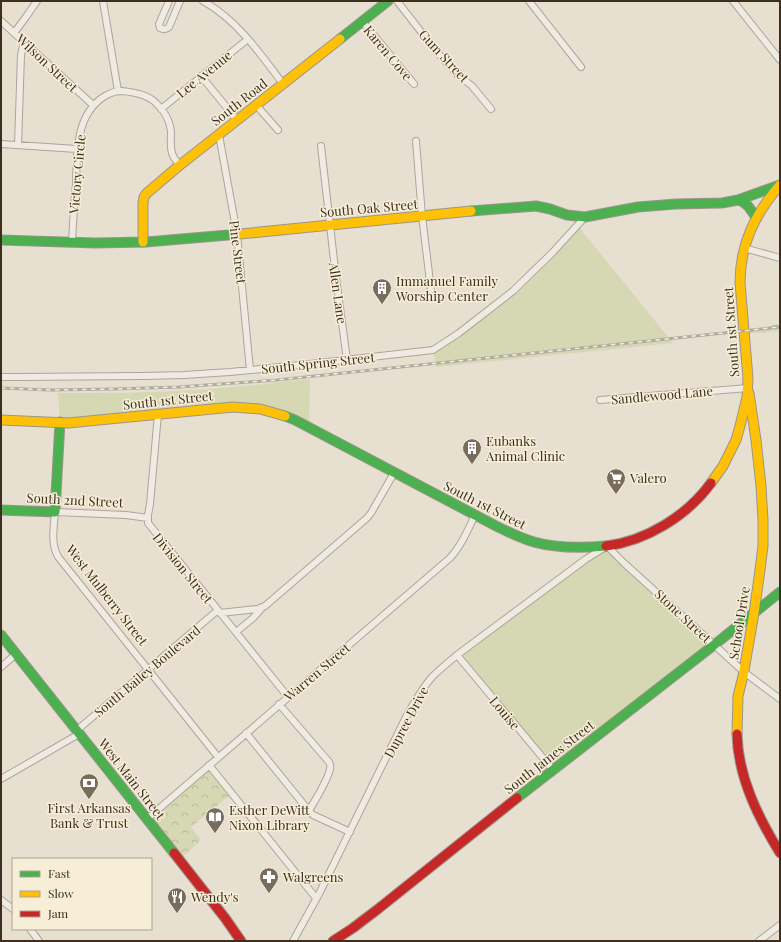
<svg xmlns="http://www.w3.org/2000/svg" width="781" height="942" font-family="'Playfair Display',serif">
	<defs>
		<pattern id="forest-firs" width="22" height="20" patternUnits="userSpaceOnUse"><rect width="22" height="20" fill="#d6d7b3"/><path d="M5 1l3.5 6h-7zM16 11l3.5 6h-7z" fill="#b9b99a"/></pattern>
		<pattern id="park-crowns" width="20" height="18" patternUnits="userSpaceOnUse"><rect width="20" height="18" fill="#d6d7b3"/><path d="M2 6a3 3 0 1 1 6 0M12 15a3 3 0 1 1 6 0" fill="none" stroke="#b9b99a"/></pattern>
	</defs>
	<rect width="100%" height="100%" fill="#e7e0d1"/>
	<!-- green -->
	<path fill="#d6d7b3" d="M578,226l95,117 -237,24 -3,-17 80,-59z
		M310,379l-1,48 -53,-19 -196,14 -2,-29c45,0 90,0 134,-3 40,-2 79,-7 118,-11z
		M607,546l107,99 -161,125 -96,-115z"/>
	<!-- forest -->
	<path fill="url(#forest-firs)" d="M780,324v7l-36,3v-3z"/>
	<!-- park -->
	<path fill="url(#park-crowns)" d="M208,765l23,29 -40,33 10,13 -22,20 -32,-41z"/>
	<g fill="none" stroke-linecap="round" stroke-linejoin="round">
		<!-- street casing -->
		<g stroke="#ada599" stroke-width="8">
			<path id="street" d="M103,1l15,90
				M169,1l-10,23 1,4c4,2 6,2 9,-1l11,-26
				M203,1c34,19 57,52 80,83
				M397,1l39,50 21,23 15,12 19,23
				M529,1l52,66
				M733,1l47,59
				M1,21l92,84
				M362,21l52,63
				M14,33l12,-16 11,-16
				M201,76l36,44
				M256,105l22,25
				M161,109l87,-70
				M219,135l18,99 13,136
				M416,141l6,75 9,74
				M1,144l76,5
				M18,145l3,-90 3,-13
				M321,146l15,132 11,82
				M72,242c1,-19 2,-38 4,-58 1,-30 -1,-70 29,-88 5,-3 11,-5 17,-5 11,1 26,4 34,12 8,7 14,18 15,29 0,7 -1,14 1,21 1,4 5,9 8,12
				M744,248l36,10
				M1,377h16l125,-1 42,-1 46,-3 71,-7 132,-15 26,-17 54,-42 40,-39 32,-35
				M600,400l148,-12
				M158,414l-8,90 -2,11v8l140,174
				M148,518l-22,-3 -71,-3c-1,15 -5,33 4,46l159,199
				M220,613l37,-4 8,-3 102,-88 4,-5 23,-40
				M236,632l17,-14 9,-10
				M457,655l96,115
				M1,667l15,-13
				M279,704l50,58c1,3 2,3 1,7 -2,11 -15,31 -21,42
				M76,731l142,-121
				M246,733l63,78 4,4 37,17
				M209,765l107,133
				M1,779l78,-45
				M147,819l303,-261c11,-12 18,-28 25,-43
				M1,900l12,9
				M30,929l9,12
				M293,941l26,-47 87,-177c8,-14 16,-29 27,-41 7,-7 16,-14 24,-21l129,-96 21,-13 17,17 120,109 36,27
				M759,941l21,-16"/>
		</g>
		<!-- fast casing -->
		<g stroke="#9c958a" stroke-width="11">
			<path id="fast" d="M340,39l48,-38
				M738,200l42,-15
				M471,211l65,-5 14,3 17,6 18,2 53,-10 38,-3 46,-1 16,-3 5,2 5,4 8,11
				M1,240l94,3 51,-1 94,-8
				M285,416l10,4 201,106c12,6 24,12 38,16 21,6 49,6 72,4
				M1,510l54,2 5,-90
				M1,635l173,218
				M517,798l197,-153 66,-53"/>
		</g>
		<!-- slow casing -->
		<g stroke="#9c958a" stroke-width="11">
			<path id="slow" d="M240,234l231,-23
				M143,242v-39l1,-6 3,-4 33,-28 160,-126
				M1,420l67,3 165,-16 27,2 25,7
				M711,483l12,-17 13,-26 4,-14 7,-29 1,-19 -8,-95c0,-39 15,-69 40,-98
				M737,734l1,-38 5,-20 11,-63 6,-43 3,-24v-26l-2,-34 -5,-46 -7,-47"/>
		</g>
		<!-- jam casing -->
		<g stroke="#9c958a" stroke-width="11">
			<path id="jam" d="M606,546c40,-5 81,-30 105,-63
				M737,734c1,43 21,83 43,119
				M174,853l51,65 16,23
				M333,941l20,-13 25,-19 139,-111"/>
		</g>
		<!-- street -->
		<use href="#street" stroke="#efebe3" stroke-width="6"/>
		<!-- fast -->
		<use href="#fast" stroke="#4caf50" stroke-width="9"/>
		<!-- slow -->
		<use href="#slow" stroke="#ffc107" stroke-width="9"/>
		<!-- jam -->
		<use href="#jam" stroke="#c62828" stroke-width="9"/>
		<!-- rail casing -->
		<g stroke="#afaaa2" stroke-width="3">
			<path id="rail" d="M1,388l49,2 64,-1 65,-2 98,-7 503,-53"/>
		</g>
		<!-- rail -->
		<use href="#rail" stroke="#f7eed8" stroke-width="1.5" stroke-dasharray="4.5" stroke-linecap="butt"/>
	</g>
	<!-- icons -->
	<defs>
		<g id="building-pin" transform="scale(1)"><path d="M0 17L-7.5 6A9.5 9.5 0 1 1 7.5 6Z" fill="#786c5e" stroke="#f7eed8"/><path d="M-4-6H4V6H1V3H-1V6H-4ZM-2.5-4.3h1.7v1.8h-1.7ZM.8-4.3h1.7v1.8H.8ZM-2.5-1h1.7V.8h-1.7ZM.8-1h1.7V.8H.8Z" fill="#fff"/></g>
		<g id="supermarket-pin" transform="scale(1)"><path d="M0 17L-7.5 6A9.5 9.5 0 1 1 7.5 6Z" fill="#786c5e" stroke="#f7eed8"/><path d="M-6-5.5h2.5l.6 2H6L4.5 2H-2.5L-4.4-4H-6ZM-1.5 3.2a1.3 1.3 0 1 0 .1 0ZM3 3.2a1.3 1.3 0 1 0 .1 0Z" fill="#fff"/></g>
		<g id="bank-pin" transform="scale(1)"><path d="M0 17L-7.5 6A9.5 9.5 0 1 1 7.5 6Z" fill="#786c5e" stroke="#f7eed8"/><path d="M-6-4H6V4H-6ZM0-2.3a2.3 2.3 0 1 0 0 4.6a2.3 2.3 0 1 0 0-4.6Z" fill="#fff"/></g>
		<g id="library-pin" transform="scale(1)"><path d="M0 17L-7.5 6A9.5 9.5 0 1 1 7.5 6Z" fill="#786c5e" stroke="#f7eed8"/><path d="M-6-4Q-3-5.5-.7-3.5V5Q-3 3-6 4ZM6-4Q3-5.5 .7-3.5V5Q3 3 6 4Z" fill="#fff"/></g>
		<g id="pharmacy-pin" transform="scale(1)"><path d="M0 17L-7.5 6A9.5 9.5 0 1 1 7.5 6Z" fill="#786c5e" stroke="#f7eed8"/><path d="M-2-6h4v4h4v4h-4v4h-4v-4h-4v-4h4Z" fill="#fff"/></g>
		<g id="restaurant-pin" transform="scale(1)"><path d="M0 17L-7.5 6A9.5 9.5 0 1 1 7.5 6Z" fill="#786c5e" stroke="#f7eed8"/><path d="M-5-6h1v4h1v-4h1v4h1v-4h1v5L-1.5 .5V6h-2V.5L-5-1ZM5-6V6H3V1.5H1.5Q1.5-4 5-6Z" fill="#fff"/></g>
	</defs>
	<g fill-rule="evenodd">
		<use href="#building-pin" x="382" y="288"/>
		<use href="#building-pin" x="472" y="448"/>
		<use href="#supermarket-pin" x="616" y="478"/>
		<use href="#bank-pin" x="89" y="783"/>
		<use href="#library-pin" x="215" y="817"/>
		<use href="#pharmacy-pin" x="269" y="877"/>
		<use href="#restaurant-pin" x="177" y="897"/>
	</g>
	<g text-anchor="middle" stroke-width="3" stroke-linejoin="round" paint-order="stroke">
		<!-- street labels -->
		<g font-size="13" fill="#3d2e20" stroke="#f7eed8">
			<text transform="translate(388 53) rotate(50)" y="5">Karen Cove</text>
			<text transform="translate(444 56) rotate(47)" y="5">Gum Street</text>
			<text transform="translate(47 63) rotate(43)" y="5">Wilson Street</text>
			<text transform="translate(204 74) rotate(-39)" y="5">Lee Avenue</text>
			<text transform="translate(239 102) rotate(-38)" y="5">South Road</text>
			<text transform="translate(77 174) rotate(-85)" y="5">Victory Circle</text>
			<text transform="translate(369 208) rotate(-5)" y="5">South Oak Street</text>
			<text transform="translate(238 252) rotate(83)" y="5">Pine Street</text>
			<text transform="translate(338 293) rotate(82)" y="5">Allen Lane</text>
			<text transform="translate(731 332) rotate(-94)" y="5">South 1st Street</text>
			<text transform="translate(318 363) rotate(-6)" y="5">South Spring Street</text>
			<text transform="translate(662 395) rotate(-5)" y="5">Sandlewood Lane</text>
			<text transform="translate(168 400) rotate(-6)" y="5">South 1st Street</text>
			<text transform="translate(75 500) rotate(3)" y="5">South 2nd Street</text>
			<text transform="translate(485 505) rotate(27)" y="5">South 1st Street</text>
			<text transform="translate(183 568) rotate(51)" y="5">Division Street</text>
			<text transform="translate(107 595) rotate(52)" y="5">West Mulberry Street</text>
			<text transform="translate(683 616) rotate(43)" y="5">Stone Street</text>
			<text transform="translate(739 623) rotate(-81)" y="5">School Drive</text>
			<text transform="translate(147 671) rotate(-40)" y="5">South Bailey Boulevard</text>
			<text transform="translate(317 672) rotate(-40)" y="5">Warren Street</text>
			<text transform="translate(505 713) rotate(50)" y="5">Louise</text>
			<text transform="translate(406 722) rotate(-62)" y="5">Dupree Drive</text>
			<text transform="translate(549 757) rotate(-38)" y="5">South James Street</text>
			<text transform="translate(132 779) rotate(52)" y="5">West Main Street</text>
		</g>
		<!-- poi labels -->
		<g font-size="13" fill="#3d2e20" stroke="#f7eed8" text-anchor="start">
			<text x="396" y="286">Immanuel Family<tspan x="396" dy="15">Worship Center</tspan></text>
			<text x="486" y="446">Eubanks<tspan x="486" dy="15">Animal Clinic</tspan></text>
			<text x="630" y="483">Valero</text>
			<text x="89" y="813" text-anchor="middle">First Arkansas<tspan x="89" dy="15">Bank &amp; Trust</tspan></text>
			<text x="229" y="815">Esther DeWitt<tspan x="229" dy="15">Nixon Library</tspan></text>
			<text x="283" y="882">Walgreens</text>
			<text x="191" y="902">Wendy's</text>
		</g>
	</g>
	<!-- border -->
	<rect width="781" height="942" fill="none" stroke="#3d2e20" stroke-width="4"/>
	<!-- legend -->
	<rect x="12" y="858" width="140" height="72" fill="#f7eed8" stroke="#ada18e"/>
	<rect x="20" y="871" width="20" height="6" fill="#4caf50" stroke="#ada18e"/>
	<text x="48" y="878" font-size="12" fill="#3d2e20">Fast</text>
	<rect x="20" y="891" width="20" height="6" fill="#ffc107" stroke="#ada18e"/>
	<text x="48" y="898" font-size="12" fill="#3d2e20">Slow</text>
	<rect x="20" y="911" width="20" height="6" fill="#c62828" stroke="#ada18e"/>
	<text x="48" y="918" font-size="12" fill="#3d2e20">Jam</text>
</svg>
